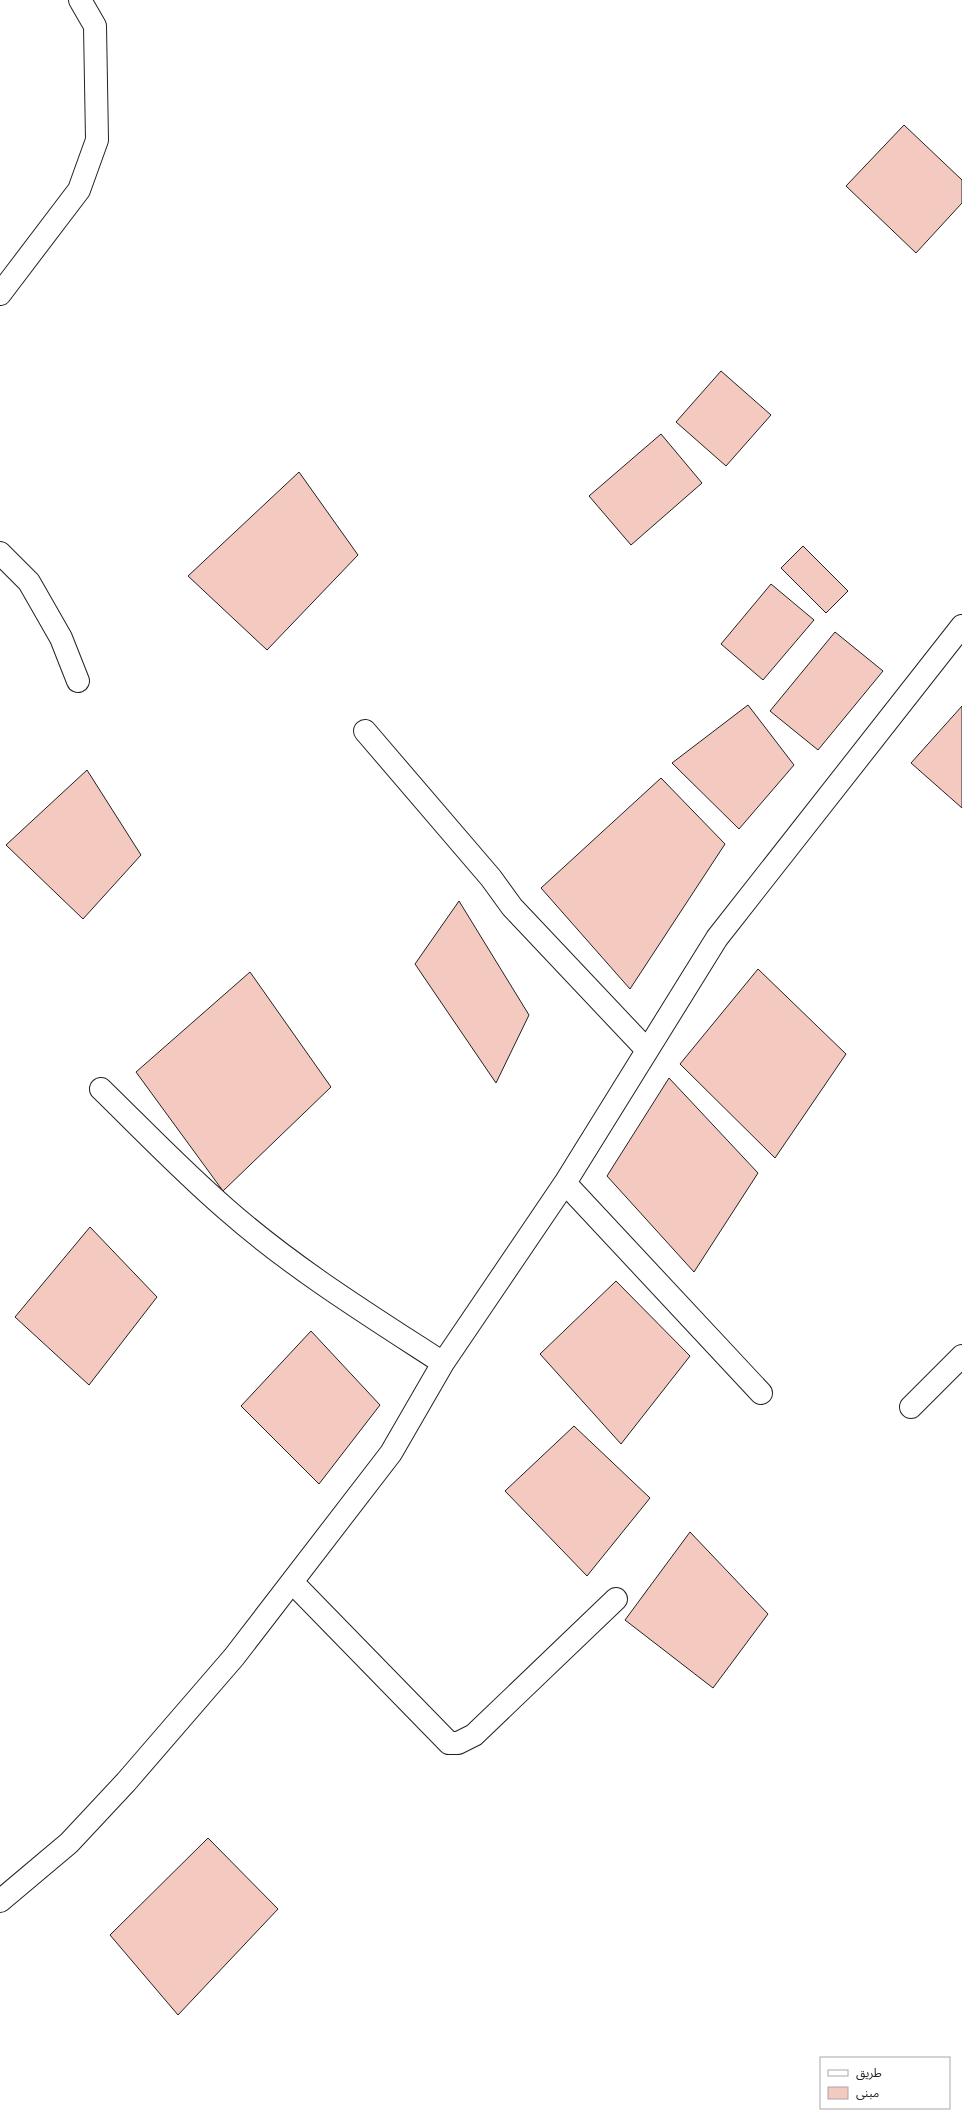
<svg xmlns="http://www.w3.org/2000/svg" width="962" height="2121" font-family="'Space Grotesk','Noto Sans Arabic',sans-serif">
	<rect width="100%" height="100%" fill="#fff"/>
	<!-- building -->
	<path fill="#f3c9c0" stroke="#222" d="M904,125l58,55v23l-46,50 -70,-67z
		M721,371l50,44 -45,51 -50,-44z
		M661,434l41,49 -71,62 -42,-49z
		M299,472l59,83 -91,95 -79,-74z
		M803,546l45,45 -22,22 -45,-45z
		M771,584l43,36 -51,60 -42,-36z
		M835,632l48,39 -65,79 -48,-39z
		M748,705l46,60 -55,64 -67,-66z
		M962,706v102l-51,-45z
		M87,770l54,85 -58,64 -77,-74z
		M661,778l64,66 -95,145 -89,-101z
		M459,901l70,114 -33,68 -81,-119z
		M758,969l88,85 -71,104 -95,-94z
		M250,972l81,115 -108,104 -87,-119z
		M669,1078l89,95 -64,99 -87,-96z
		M90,1227l67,70 -68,88 -74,-68z
		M616,1281l74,75 -69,88 -81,-90z
		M311,1331l69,74 -61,79 -78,-78z
		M574,1426l76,72 -63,78 -82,-85z
		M690,1532l78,82 -55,74 -88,-68z
		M208,1838l70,71 -100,106 -68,-80z"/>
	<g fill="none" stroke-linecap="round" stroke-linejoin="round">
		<!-- minor casing -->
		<g stroke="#222" stroke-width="24">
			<path id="minor" d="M0,294l79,-104 18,-50 -2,-114 -15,-26
				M0,553l29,29 32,56 17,43
				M365,731l126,147 21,29 135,143
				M101,1089c41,40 81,82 125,120 67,59 143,106 217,154
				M565,1183l196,210
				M911,1407l51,-51
				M292,1582l157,161h9l16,-8 142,-136
				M0,1901l69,-58 57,-61 108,-125 157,-204 52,-90 122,-180 152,-245 245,-312"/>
		</g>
		<!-- minor -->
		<use href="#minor" stroke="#fff" stroke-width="22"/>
	</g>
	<!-- legend -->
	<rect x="820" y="2057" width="130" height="52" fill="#ffffff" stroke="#a7a7a7"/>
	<rect x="828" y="2070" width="20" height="6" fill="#ffffff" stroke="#a7a7a7"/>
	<text x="856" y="2077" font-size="12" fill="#222222">طريق</text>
	<rect x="828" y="2087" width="20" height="12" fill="#f3c9c0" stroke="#a7a7a7"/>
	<text x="856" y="2097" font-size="12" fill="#222222">مبنى</text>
</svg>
